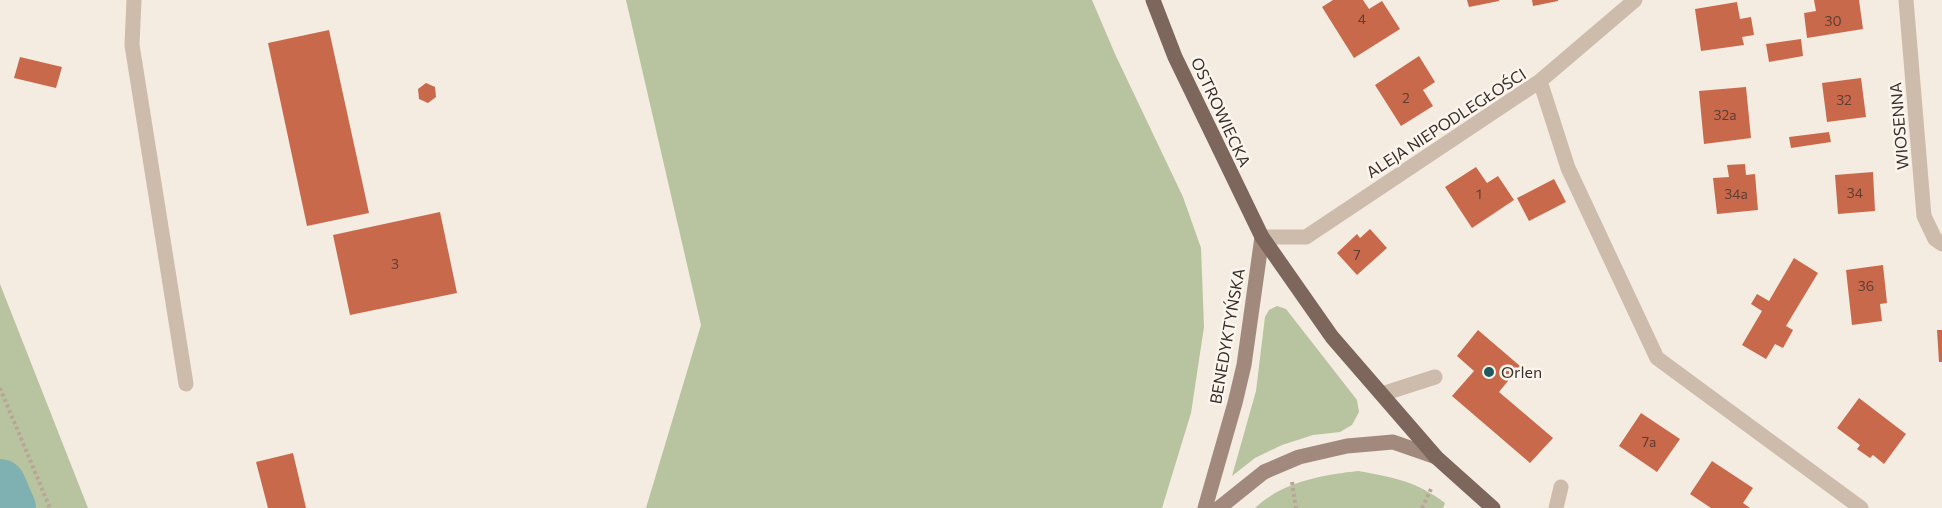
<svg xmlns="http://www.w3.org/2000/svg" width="1942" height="508" font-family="Commissioner,sans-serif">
	<rect width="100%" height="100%" fill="#f4ebe1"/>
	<!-- green -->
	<path fill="#b8c4a0" d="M626,0h466l23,54 68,143 18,51 3,79 -13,86 -29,95h-516l55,-183z
		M0,284l88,224h-88z
		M1277,306l9,3 71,91 2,12 -7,13 -12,7 -27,3 -31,10 -27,13 -23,18 24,-85 9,-74 4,-7z
		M1358,471c34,6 58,10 87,32l-2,5h-188c27,-26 67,-33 103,-37z"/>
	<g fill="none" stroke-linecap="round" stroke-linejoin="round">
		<!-- river -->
		<path stroke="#7fb0b2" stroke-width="52" d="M0,485l10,23"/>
	</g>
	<!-- building -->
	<path fill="#c8694b" d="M1333,0h30l6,9 13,-8 18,28 -46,29 -32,-51z
		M1467,0h32v1l-30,6z
		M1532,0h26v1l-25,5z
		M1814,0h45l4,29 -56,9 -3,-25 12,-2z
		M1737,2l3,17 11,-2 3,18 -12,2 2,8 -43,6 -6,-42z
		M329,30l40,183 -62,13 -39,-183z
		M1801,39l2,17 -34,6 -3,-18z
		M1419,56l16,26 -12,8 10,16 -32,20 -26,-41z
		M20,57l42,10 -6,21 -42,-10z
		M1861,78l5,39 -39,5 -5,-39z
		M426,83l9,4 1,10 -8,6 -9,-4 -1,-10z
		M1746,87l5,51 -47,6 -5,-53z
		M1829,132l2,10 -40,6 -2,-11z
		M1745,164l1,11 9,-1 3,36 -41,4 -4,-36 16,-1 -2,-12z
		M1476,167l11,16 11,-7 16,24 -42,28 -27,-41z
		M1873,172l2,39 -37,3 -3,-39z
		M1554,179l12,23 -37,19 -12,-23z
		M440,212l17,81 -107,22 -17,-80z
		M1370,229l17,19 -30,27 -20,-22 20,-19 3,4z
		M1794,258l24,15 -32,53 7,4 -10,18 -8,-4 -9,15 -24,-14 20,-34 -11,-7 6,-10 12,7z
		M1883,265l4,38 -7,1 2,17 -30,4 -6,-55z
		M1478,330l42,36 -21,26 54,46 -23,25 -78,-67 22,-25 -17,-15z
		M1937,330h5v32h-3z
		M1859,398l47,36 -22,30 -11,-9 -3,3 -13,-9 3,-4 -23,-17z
		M1641,413l39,26 -23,33 -38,-26z
		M293,453l13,55h-38l-12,-46z
		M1712,461l41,27 -10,15 7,5h-39l-21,-14z"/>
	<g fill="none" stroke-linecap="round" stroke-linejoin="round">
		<!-- path -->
		<path stroke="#b9a596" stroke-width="4" stroke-dasharray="3 3" stroke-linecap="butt" d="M0,388l50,120
			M1292,482l4,26
			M1422,508l9,-19"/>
		<!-- lane -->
		<path stroke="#cdbbac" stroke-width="15" d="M134,0l-2,45 54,339
			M1382,394l53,-17
			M1556,508l5,-21"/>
		<!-- street -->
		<path stroke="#cdbbac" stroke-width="15" d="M1906,0l18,216 11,23 7,5
			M1540,81l95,-81
			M1262,237h44l234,-156 28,87 89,190 204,150"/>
		<!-- secondary -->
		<path stroke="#a18a7d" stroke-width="15" d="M1205,508l30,-105 9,-38 18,-128
			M1219,508l45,-36 35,-15 48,-11 46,-4 43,15"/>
		<!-- primary -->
		<path stroke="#7d675c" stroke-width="15" d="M1153,0l22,57 87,180 70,100 104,120 57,51"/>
	</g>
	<!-- markers -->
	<circle fill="#1f5a5e" stroke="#fbf5ee" stroke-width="2" cx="1489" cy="372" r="6"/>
	<g text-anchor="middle" stroke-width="5" stroke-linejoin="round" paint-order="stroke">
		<!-- number labels -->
		<g font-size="14" fill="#5e3e33">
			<text x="1362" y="24">4</text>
			<text x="1833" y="26">30</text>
			<text x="1406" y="103">2</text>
			<text x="1844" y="105">32</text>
			<text x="1725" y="120">32a</text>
			<text x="1855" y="198">34</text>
			<text x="1479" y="199">1</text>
			<text x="1736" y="199">34a</text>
			<text x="1357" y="260">7</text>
			<text x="395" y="269">3</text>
			<text x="1866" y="291">36</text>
			<text x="1649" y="447">7a</text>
		</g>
		<!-- street labels -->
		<g font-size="16" fill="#3b302b" stroke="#fbf5ee">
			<text transform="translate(1221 112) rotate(65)" y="6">OSTROWIECKA</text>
			<text transform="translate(1446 123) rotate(-33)" y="6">ALEJA NIEPODLEGŁOŚCI</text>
			<text transform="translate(1899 126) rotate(-95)" y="6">WIOSENNA</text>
			<text transform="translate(1227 336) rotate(-80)" y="6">BENEDYKTYŃSKA</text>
		</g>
		<!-- poi labels -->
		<g font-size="16" fill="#3b302b" stroke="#fbf5ee" text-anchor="start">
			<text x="1501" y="378">Orlen</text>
		</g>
	</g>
</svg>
